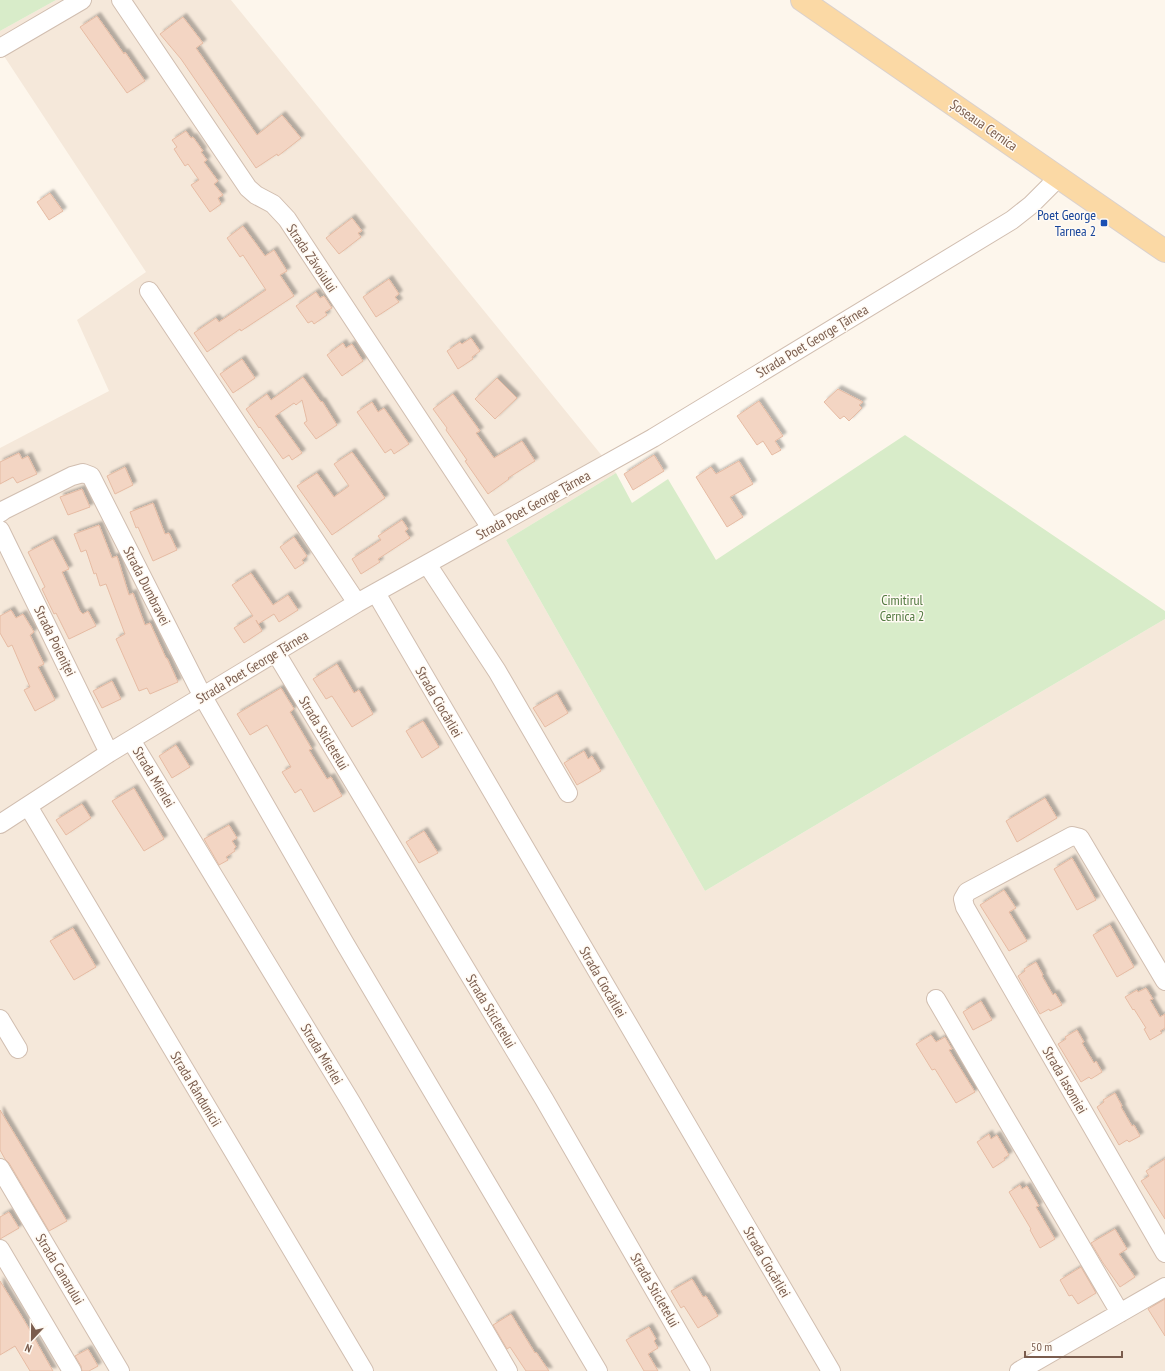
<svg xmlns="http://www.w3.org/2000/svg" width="1165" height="1371" font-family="'PT Sans Narrow',sans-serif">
	<defs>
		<filter id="shadow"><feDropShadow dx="3.5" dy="-3.5" stdDeviation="1" flood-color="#0004"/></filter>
	</defs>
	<rect width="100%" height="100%" fill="#fdf6ec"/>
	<!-- residential -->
	<path fill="#f5e8da" d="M56,0h175l385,473 -110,67 199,351 225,-134 235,-138v752h-1165v-923l109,-57 -32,-71 69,-48 -146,-222v-19z"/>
	<!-- green -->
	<path fill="#d8ecc9" d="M0,0h56l-56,31z
		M905,435l260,176v8l-235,138 -225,134 -199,-351 110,-67 16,30 36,-24 48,81z"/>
	<!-- building -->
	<path fill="#f3d5c3" stroke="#e6bba3" filter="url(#shadow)" d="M97,16l27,38 1,-2 20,29 -18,12 -47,-66z
		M183,17l20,26 -7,5 61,87 25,-20 19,23 -23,18 -1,-2 -21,14 -75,-109 -21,-25z
		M186,131l5,7 2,-1 10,14 -2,1 6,8 -3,2 14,19 -4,3 9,11 -5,3 3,6 -11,8 -19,-27 8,-5 -11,-16 -3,2 -11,-17 3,-2 -5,-7z
		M50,193l13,18 -14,9 -12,-18z
		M352,218l10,13 -4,2 3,4 -22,17 -13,-16z
		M243,226l22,30 9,-6 13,21 -7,4 14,21 -53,35 -1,-2 -33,23 -13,-19 22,-15 3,4 47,-32 -23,-35 -3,2 -13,-19z
		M389,279l10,15 -4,3 4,5 -23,15 -13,-20z
		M316,292l4,6 4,-2 8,12 -7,4 2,3 -13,9 -2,-3 -4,2 -12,-17z
		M471,338l9,13 -8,6 1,2 -15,10 -11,-18 13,-9 2,2z
		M343,343l3,5 6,-4 11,17 -21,15 -15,-21z
		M242,359l13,19 -22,15 -13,-19z
		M303,377l18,25 1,-1 15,24 -21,14 -12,-16 3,-2 -5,-21 -6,5 -2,-2 -19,13 27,37 -10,7 -3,-5 -6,4 -23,-32 -1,1 -13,-19 21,-15 4,6z
		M497,378l20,20 -22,21 -20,-20z
		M838,389l25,13 -4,3 3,3 -13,13 -5,-5 -4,3 -16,-17z
		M453,394l27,37 -4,2 18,25 28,-17 13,20 -27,17 1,1 -21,15 -23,-33 2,-1 -21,-30 1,-2 -14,-19z
		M759,401l24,35 -8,5 6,9 -9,5 -9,-14 -6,4 -20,-29z
		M372,402l6,10 6,-4 25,36 -15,10 -3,-5 -6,4 -28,-41z
		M352,452l33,46 -53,37 -35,-49 20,-13 17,24 15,-11 -15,-22z
		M19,453l3,6 6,-3 9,18 -20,9 -4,-6 -13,7v-22z
		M654,455l10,16 -31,19 -9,-16z
		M739,461l14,23 -23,13 13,20 -16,10 -31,-50 15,-10 5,7z
		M125,467l8,18 -18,9 -8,-18z
		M82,489l8,18 -22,8 -8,-18z
		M153,503l12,31 4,-1 8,17 -24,11 -15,-34 -2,1 -6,-16z
		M402,520l6,9 -3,2 5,7 -32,21 2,3 -19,12 -9,-15 29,-19 -3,-4z
		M99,525l13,33 5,-2 12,39 4,-2 12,32 5,-2 16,35h1l11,24 -28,12 -3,-6 -8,3 -23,-52 9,-5 -19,-50 -6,2 -4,-13 -2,1 -8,-24 -5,2 -7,-18z
		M294,537l13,19 -5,4 2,3 -9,6 -15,-22z
		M53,539l16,30 -7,3 18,39 3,3 5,-3 8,15 -27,13 -13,-26 -2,1 -12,-25 3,-2 -17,-35z
		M251,573l22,32 15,-10 10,15 -19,12 -5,-8 -16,10 -2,-4 6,11 -18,12 -10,-15 19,-12 -21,-31z
		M11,610l5,8 7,-4 11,18 -4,3 14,29 -6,3 17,33 -20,11 -11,-21 6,-3 -18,-42 -4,2 -8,-14v-17z
		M337,664l17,29 5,-3 14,24 -21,13 -20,-31 -6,3 -13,-20z
		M112,681l9,18 -19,9 -9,-17z
		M281,688l13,21 -4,3 22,37 -3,1 18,29 4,-2 11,19 -28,16 -13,-23 -6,4 -13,-21 9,-5 -24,-42 -17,10 -13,-21z
		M557,694l11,19 -23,14 -12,-19z
		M423,721l16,26 -17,11 -16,-27z
		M176,745l14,22 -18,11 -13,-22z
		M584,751l4,8 4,-3 9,15 -24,14 -13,-22z
		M134,788l30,51 -20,12 -32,-50z
		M1045,798l12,20 -40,24 -11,-21z
		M82,804l9,14 -25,17 -10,-15z
		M229,825l8,13 -5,3 4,6 -2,2 1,2 -9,6 2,3 -9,5 -15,-26z
		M424,831l14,22 -19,10 -13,-21z
		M1072,858l24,42 -19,10 -23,-41z
		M1004,890l12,18 -7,4 18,29 -18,10 -29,-46z
		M1110,925l24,42 -17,10 -24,-42z
		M73,928l23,39 -22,13 -24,-39z
		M1036,962l7,13 -1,1 11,19 2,-2 7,12 -12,6 -1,-2 -9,5 -22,-38 7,-5 -1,-2z
		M1146,988l7,11 -3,1 10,17 5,-3v14l-5,3 2,2 -12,7 -6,-11 2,-1 -12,-19 -1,1 -8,-13 12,-7 1,2z
		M981,1001l11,19 -19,10 -10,-18z
		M1077,1030l7,12 -2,1 12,20 2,-2 6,11 -11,7 -2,-2 -8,5 -23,-38 8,-5 -1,-2z
		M931,1035l5,7 9,-5 7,12 -3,1 26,42 -19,11 -21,-34 -3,1 -16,-26z
		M1115,1093l7,13 -1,1 11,19 2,-1 6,11 -11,6 -2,-2 -8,5 -22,-38 7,-5 -1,-2z
		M0,1110l67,111 -18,10 -40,-68 -4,-4 -5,-9z
		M989,1134l2,5 6,-4 12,20 -5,3 1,2 -12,8 -16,-26z
		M1165,1159v60l-24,-38 8,-5 -3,-5z
		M1020,1185l2,4 5,-3 12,20 -3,1 19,32 -15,9 -10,-18 1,-1 -22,-37z
		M9,1212l10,16 -19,11v-22z
		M1115,1229l12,20 -8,5 16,23 -15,10 -17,-24 -12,-20z
		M1081,1267l15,26 -18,11 -6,-9 -3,1 -9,-16z
		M692,1279l11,18 3,-1 12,20 -20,12 -14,-22 -3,2 -10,-17z
		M0,1281l24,39 29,51h-23l-15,-25 -15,9z
		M1165,1299v37l-17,-27z
		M511,1314l24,39 1,-1 13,19h-23l-16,-24 -3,2 -14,-24z
		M649,1327l7,12 -2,2 4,7 -10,6 10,17h-14l-18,-31z
		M88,1349l10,17 -9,5h-7l-1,-5 -6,-10z"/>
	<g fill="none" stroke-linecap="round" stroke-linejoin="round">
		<!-- minor casing -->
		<g stroke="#d1beb0" stroke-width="20">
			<path id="minor" d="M121,0l127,188 8,7 17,9 14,15 204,309
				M0,48l82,-48
				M149,291l208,312
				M0,513l4,-3 68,-34 11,-3 8,3 112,221 141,245 254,429
				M0,530l109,223
				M427,564l70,107 71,122
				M376,593l455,778
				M276,653l268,446 157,272
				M131,740l220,362 157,269
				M28,806l336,565
				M0,824l109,-71 248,-150 296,-165 359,-218 19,-15 28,-28
				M1165,981l-85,-143 -8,-2 -105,56 -4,7 2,8 200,346
				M936,999l184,314
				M0,1019l18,30
				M0,1168l120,203
				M0,1249l72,122
				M1019,1371l146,-84"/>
		</g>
		<!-- major casing -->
		<g stroke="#dad1cd" stroke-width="24">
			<path id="major" d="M802,0l363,251"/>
		</g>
		<!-- minor -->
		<use href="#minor" stroke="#fff" stroke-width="18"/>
		<!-- major -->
		<use href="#major" stroke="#fbd9a5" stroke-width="22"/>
	</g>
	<!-- markers -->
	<rect fill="#1a4fb4" stroke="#fffaf3" stroke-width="1.5" x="1100" y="219" width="8" height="8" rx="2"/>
	<g text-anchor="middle" stroke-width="3" stroke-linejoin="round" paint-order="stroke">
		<!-- street labels -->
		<g font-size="14" fill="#7a5c4d" stroke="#fffaf3">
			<text transform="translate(984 125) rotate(35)" y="5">Șoseaua Cernica</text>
			<text transform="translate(312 258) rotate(56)" y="5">Strada Zăvoiului</text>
			<text transform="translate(812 341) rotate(-31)" y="5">Strada Poet George Țărnea</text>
			<text transform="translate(533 505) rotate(-29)" y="5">Strada Poet George Țărnea</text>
			<text transform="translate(147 586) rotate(63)" y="5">Strada Dumbravei</text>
			<text transform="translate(55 641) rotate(64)" y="5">Strada Poieniței</text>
			<text transform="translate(252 667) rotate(-31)" y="5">Strada Poet George Țărnea</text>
			<text transform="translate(439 702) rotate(60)" y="5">Strada Ciocârliei</text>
			<text transform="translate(324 733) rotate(59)" y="5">Strada Sticletelui</text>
			<text transform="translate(154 777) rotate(59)" y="5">Strada Mierlei</text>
			<text transform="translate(603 982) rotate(60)" y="5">Strada Ciocârliei</text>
			<text transform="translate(491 1011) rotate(59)" y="5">Strada Sticletelui</text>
			<text transform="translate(322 1054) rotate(59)" y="5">Strada Mierlei</text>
			<text transform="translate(1065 1080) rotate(60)" y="5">Strada Iasomiei</text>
			<text transform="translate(196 1089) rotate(59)" y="5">Strada Rândunicii</text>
			<text transform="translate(767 1262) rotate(60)" y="5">Strada Ciocârliei</text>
			<text transform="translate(60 1269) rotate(59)" y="5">Strada Canarului</text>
			<text transform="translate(655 1290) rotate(60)" y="5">Strada Sticletelui</text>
		</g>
		<!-- transit labels -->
		<g font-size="14" fill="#164399" stroke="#fffaf3" text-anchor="end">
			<text x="1096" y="220">Poet George<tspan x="1096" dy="16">Tarnea 2</tspan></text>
		</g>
		<!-- park labels -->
		<g font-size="14" fill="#537a41" stroke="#fffaf3">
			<text x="902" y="605">Cimitirul<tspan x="902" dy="16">Cernica 2</tspan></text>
		</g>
	</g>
	<!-- north arrow -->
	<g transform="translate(32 1339) rotate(202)" stroke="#fffaf3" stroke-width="3" paint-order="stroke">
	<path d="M0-3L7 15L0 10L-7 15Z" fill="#7a5c4d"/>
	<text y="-6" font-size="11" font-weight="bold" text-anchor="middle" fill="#7a5c4d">N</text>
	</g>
	<!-- scale -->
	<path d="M1025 1351v6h97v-6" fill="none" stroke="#7a5c4d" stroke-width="2"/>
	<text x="1031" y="1351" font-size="12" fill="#7a5c4d" stroke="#fffaf3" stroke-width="3" paint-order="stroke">50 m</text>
</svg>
